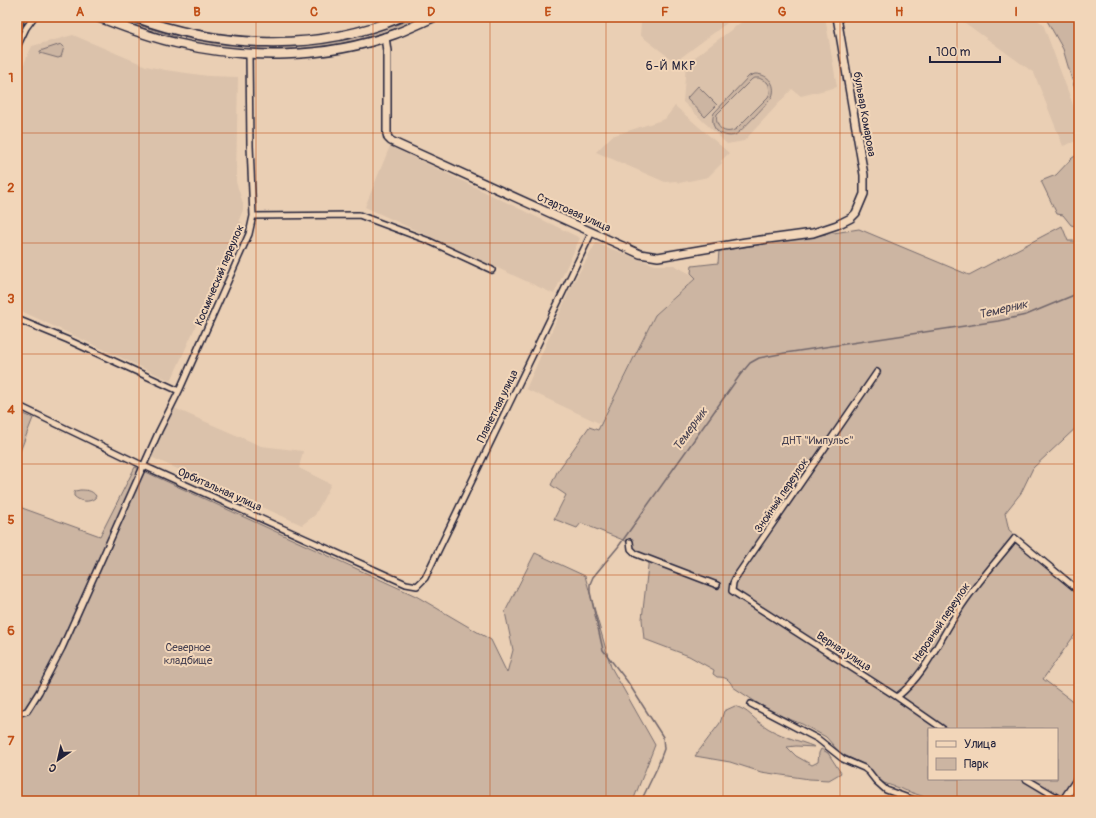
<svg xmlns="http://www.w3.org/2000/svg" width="1096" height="818" font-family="Pangolin,sans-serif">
	<rect width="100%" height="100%" fill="#eacfb4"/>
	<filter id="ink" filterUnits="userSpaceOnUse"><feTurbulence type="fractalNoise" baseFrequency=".025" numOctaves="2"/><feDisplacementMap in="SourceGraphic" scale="8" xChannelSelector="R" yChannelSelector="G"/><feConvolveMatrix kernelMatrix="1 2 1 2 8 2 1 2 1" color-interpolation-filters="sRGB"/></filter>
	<g filter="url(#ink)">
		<!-- built -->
		<path fill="#dbc2ab" d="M643,17h92l-60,45 -35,-27 1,-13z
			M748,17h77l12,70 -36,9 -9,-7 -48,52 -17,3 -44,-42 3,-38z
			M957,17h76l10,7 36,97v19l-16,6 -29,-73z
			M73,35l73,31 19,4 43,6 30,1 -2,105 7,21v7l-4,10 3,3 -71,158 -154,-72v-230l15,-33z
			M675,106l54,47 -8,8 1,2 -14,14 -29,6 -3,-2 -11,1 -69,-30 16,-16 53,-17z
			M390,146l190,92 -26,56 -189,-87z
			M596,243l59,22h19l22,12 -41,38 -54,109 -75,-35 46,-104z
			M174,408l87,38 42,5 -4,17 32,16 -16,31 -13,10 -151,-68z"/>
		<!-- green -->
		<path fill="#ccb5a2" stroke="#776c6e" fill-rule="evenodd" d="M114,17h7l55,18v2z
			M416,17h7c-10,4 -21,10 -31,13 -67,23 -138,25 -208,10l1,-3c78,17 157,12 231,-20z
			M1045,17h34v83l-7,-20 -9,-31z
			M61,44l3,3 -3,10 -3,1 -18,-5v-2z
			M755,74c14,0 23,12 16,25 -7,7 -29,32 -36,36 -6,2 -13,0 -18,-4 -5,-5 -5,-12 -3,-18l35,-37zM755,78h4l8,4 2,3 1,8 -2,4 -32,32c-11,7 -22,-2 -19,-15l35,-35z
			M698,86l19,19 -12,12 -18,-19z
			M1079,154v73l-8,-2 -8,-10 -6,-1 -16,-33 15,-6 16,-17z
			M1062,226l6,15h11v184l-46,43 -12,25 -16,20 4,17 70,56v49l-3,-2 -33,46 36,27v69l-16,26h-127l-55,-19 -11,-12 -9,-7 -21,-10 -14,-16 -24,-13 -31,-12 -38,-25c-4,-8 -7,-10 -16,-10l-4,-3 1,-4 -25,-14 -45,-17 -2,-20 7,-62 -18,-9 -3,-6 -47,-19 -4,5 -23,-9 12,-24 -15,-10 6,-13 32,-45 9,3 57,-115 41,-37 -5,-5 1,-7 26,-3 1,-12 140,-22 110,46zM929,729h128v50h-128z
			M17,411l16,7 -16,41z
			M135,467l281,129 75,44 16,33 6,-23 -8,-38 30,-59 50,23 26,91 44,78 -22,56h-616v-319l5,26 78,28z
			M80,490c6,0 12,0 16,6l-1,2c-6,5 -15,4 -21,-2v-3l1,-2z
			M735,706c15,5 16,11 28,19 15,11 35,15 52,22l-19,-1 -9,1 9,9 16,9 6,-3 1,-9 2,-4 7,4 13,20 -12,7 -20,-1 -48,-7 -31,-10 -35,-6 25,-33 4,-12z"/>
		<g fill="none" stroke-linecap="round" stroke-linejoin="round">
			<!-- stream -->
			<path stroke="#71666b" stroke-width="1.5" d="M641,801l16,-33 7,-19 -1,-12 -36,-56 -24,-31 -13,-58v-8l3,-7 25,-30 122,-172 10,-12 9,-5 26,-5 213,-32 28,-6 53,-22"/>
			<!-- street casing -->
			<g stroke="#22223b" stroke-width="8">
				<path id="street" d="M17,33l3,-7 1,-9
					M17,47l9,-19 8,-11
					M253,216l106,-1 70,26 63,29
					M17,319l51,21 111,51
					M877,372l-141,205 -3,6 -1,8 165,106 46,32
					M17,405l127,61 262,118 11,2 8,-8 167,-346
					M630,542l1,7 5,5 81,31
					M897,697c28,-22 42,-57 62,-87 16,-25 37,-48 56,-72l64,53
					M751,704l67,35 25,20 21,9 5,4 7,9 10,9 31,11
					M17,714l10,-3 12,-19 23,-44 97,-217 20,-40 70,-157 4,-18 -3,-70 -1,-92
					M1026,779l37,22"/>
			</g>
			<!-- secondary casing -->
			<g stroke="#22223b" stroke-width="10">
				<path id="secondary" d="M385,37l2,14v83l1,4 3,3 249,113 18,3 88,-15 67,-9 24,-8 14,-7 5,-5 8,-19v-19l-27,-158
					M1063,801l16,-24"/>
			</g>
			<!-- primary casing -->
			<g stroke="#22223b" stroke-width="11">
				<path id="primary" d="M98,17c26,10 51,20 78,26 71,17 150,16 219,-9 13,-5 26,-11 39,-17
					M134,17c85,31 183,36 267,0"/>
			</g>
			<!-- street -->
			<use href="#street" stroke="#f2d6b9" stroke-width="5"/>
			<!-- secondary -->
			<use href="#secondary" stroke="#f2d6b9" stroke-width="7"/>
			<!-- primary -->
			<use href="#primary" stroke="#f2d6b9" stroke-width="8"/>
		</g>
	</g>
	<!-- grid -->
	<path fill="none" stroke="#c04e15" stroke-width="1" stroke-opacity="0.55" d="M139,17v784M256,17v784M373,17v784M490,17v784M606,17v784M723,17v784M840,17v784M957,17v712M17,133h1062M17,243h1062M17,354h1062M17,464h1062M17,575h1062M17,685h1062M957,779v22"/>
	<g text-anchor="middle" stroke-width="4" stroke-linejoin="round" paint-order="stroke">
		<!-- street labels -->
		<g font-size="11" fill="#22223b" stroke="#f2d6b9">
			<text transform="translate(865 114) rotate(80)" y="4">бульвар Комарова</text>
			<text transform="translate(574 212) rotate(24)" y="4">Стартовая улица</text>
			<text transform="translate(219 275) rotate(-67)" y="4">Космический переулок</text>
			<text transform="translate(497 406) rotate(-64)" y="4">Планетная улица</text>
			<text transform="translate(220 489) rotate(24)" y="4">Орбитальная улица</text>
			<text transform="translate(781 495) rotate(-56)" y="4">Знойный переулок</text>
			<text transform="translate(941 622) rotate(-56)" y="4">Неровный переулок</text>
			<text transform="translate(844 651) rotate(33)" y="4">Верная улица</text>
		</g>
		<!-- park labels -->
		<g font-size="11" fill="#443f50" stroke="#f2d6b9">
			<text x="818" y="444">ДНТ "Импульс"</text>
			<text x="188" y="651">Северное<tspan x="188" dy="13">кладбище</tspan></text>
		</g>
		<!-- neighbourhood labels -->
		<g font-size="12" letter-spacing="1" fill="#22223b" stroke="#f2d6b9">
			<text x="671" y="70">6-Й МКР</text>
		</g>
		<!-- water labels -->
		<g font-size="12" font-style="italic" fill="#4a4453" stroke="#f2d6b9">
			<text transform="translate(1003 309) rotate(-13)" y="4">Темерник</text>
			<text transform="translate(690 429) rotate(-54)" y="4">Темерник</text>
		</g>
	</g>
	<!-- margin -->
	<rect width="1096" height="818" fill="none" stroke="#f2d6b9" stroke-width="44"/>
	<!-- legend -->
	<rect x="928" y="728" width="130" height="52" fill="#f2d6b9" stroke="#9f8e87"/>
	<rect x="936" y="741" width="20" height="6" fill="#f2d6b9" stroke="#9f8e87"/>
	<text x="964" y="748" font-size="12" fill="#22223b">Улица</text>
	<rect x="936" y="758" width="20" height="12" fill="#ccb5a2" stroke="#9f8e87"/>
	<text x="964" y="768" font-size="12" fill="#22223b">Парк</text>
	<!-- north arrow -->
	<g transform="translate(58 760) rotate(214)" stroke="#f2d6b9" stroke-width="3" paint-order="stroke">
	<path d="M0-3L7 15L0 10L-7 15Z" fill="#22223b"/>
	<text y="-6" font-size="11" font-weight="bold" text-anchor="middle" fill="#22223b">С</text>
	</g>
	<!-- scale -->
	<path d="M930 56v6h70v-6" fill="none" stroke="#22223b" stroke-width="2"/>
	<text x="936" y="56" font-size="12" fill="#22223b" stroke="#f2d6b9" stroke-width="3" paint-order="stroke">100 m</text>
	<rect x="22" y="22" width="1052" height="774" fill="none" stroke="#c04e15" stroke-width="1.5"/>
	<g font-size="13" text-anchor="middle" font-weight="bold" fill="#c04e15">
		<text x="80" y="16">A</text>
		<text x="197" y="16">B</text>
		<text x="314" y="16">C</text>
		<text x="431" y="16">D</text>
		<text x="548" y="16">E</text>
		<text x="665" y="16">F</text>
		<text x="782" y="16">G</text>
		<text x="899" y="16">H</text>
		<text x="1016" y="16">I</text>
		<text x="11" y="82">1</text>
		<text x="11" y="192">2</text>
		<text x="11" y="303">3</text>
		<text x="11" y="414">4</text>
		<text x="11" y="524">5</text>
		<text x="11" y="635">6</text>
		<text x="11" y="745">7</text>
	</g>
</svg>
